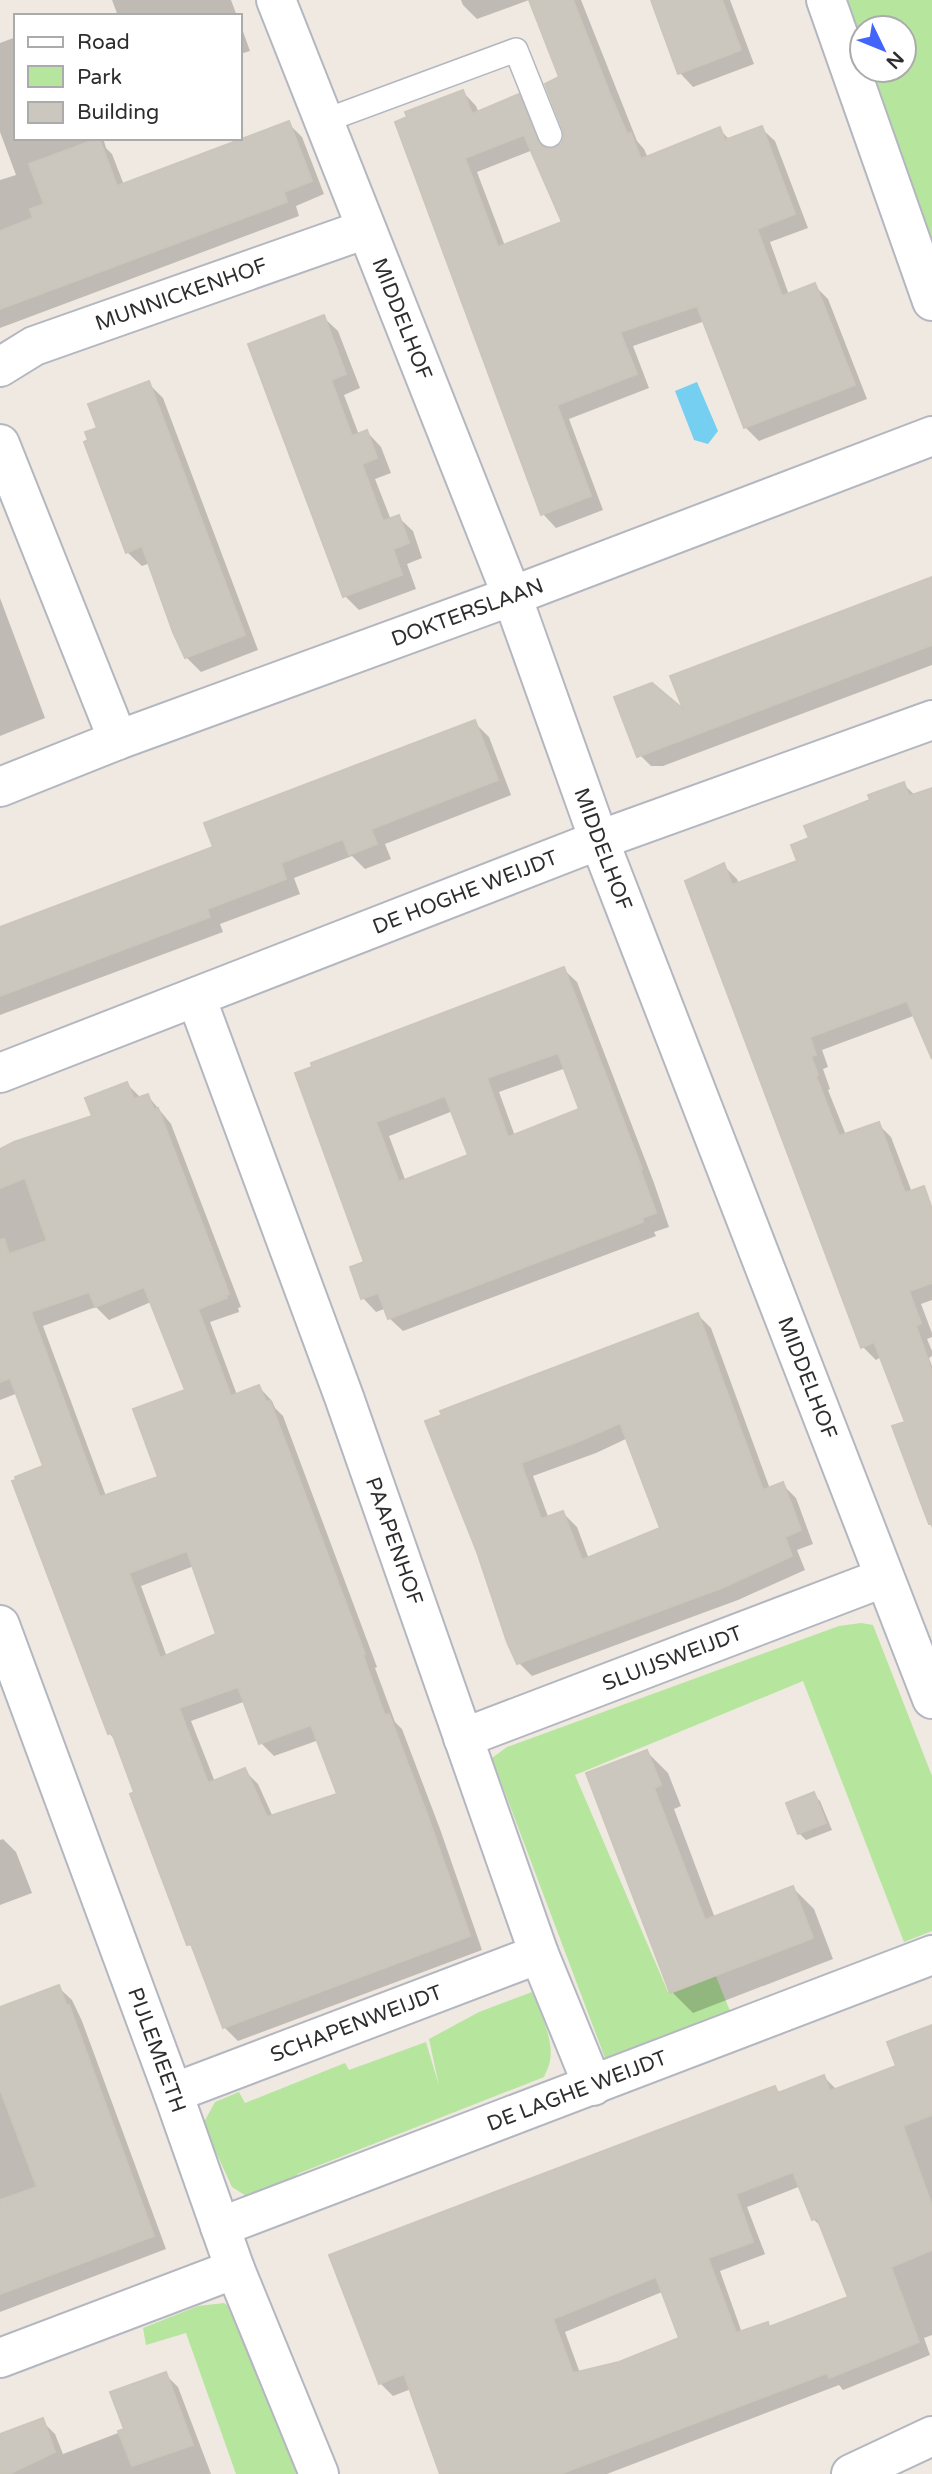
<svg xmlns="http://www.w3.org/2000/svg" width="932" height="2474" font-family="'Varela Round',sans-serif">
	<rect width="100%" height="100%" fill="#efe9e1"/>
	<!-- green -->
	<path fill="#b6e59e" d="M838,0h94v247l-67,-177h39v-42h-42v34z
		M861,1623l12,2 59,151v155l-28,11 -101,-261 -228,94 93,217 47,-18 15,37 -125,47 -113,-300 15,-11 332,-121z
		M532,1992c8,20 22,47 18,69 -1,5 -4,11 -6,16l-247,97v10l-46,15 -19,-12 -29,-63 12,-22 24,-10 6,11 100,-40 4,7 77,-28 13,44 -10,-47 50,-27z
		M224,2303l17,13 64,158h-69l-50,-141 -40,12 -3,-17 55,-22z"/>
	<!-- water -->
	<path fill="#75cff0" d="M697,382l21,49 -10,13 -14,-4 -19,-49z"/>
	<!-- shadow -->
	<path fill="#0003" fill-rule="evenodd" d="M112,0h119l6,16h-119z
		M461,0h68l-52,19 -14,-14z
		M531,0h50l56,141 7,8 4,9 71,-29 11,11 31,-12 14,13 33,87 -38,14 19,53 25,-10 14,14 39,100 -108,42 -14,-14 -40,-106 -72,25 16,42 -80,31 34,91 -47,18 -13,-14 -145,-391 65,-31 13,14 3,7 39,-16 14,13 16,40 15,-6 2,-14 -4,-52zM533,150l31,73 -59,23 -28,-74z
		M652,0h78l24,64 -61,23 -13,-14z
		M240,23l10,28 -10,3z
		M16,37v101h87l3,10 6,6 12,31 164,-62 14,14 22,57 -28,12 3,10 -299,112v-148l16,-5 -16,-43v-89z
		M323,317l15,14 22,57 -16,7 15,40 8,-3 14,15 10,26 -16,6 16,41 7,-3 15,14 9,27 -15,6 9,25 -57,21 -14,-14z
		M148,383l15,15 95,252 -57,22 -15,-15 -36,-94 -8,3 -15,-14 -28,-123z
		M932,579v86l-269,101h-12l-15,-15 51,-36z
		M0,598l45,120 -45,18z
		M474,722l15,15 22,58 -126,49 6,15 -26,10 -13,-13 -58,22 6,16 -80,30 3,8 -223,83v-86l216,-81z
		M903,784l13,12 16,-1v228l-16,-8 -94,35 6,17 -5,2 7,20 -2,1 18,45 32,-11 13,13 41,108v55l-11,4 11,29v4l-5,2 5,12v5l-3,2 3,8v162l-38,-101 13,-4 -26,-66 -5,3 -13,-13 -139,-481 13,13 2,5 60,-22 12,-23z
		M563,969l14,13 77,201 15,44 -15,5 2,4 -253,95 -14,-13 -5,-9 -8,3 -13,-14 3,-35 -68,-189zM566,1068l15,42 -66,26 -16,-44zM453,1111l17,45 -64,26 -17,-46z
		M127,1084l14,14 7,-2 23,28 70,183 -3,1 1,4 -29,10 27,73 22,-8 13,14 3,7 8,8 94,251 -2,1 20,54 7,7 38,100 42,121 -244,91 -14,-14 -29,-77 -6,-6 -73,-203 -7,-8 -63,-266 -28,-74 -18,7v-251l94,-32zM151,1302l36,89 -27,87 -54,18 -63,-170 53,-19 13,13zM194,1566l24,69 -51,22 -26,-71zM246,1701l15,42 13,13 45,-16 20,55 -66,22 -15,-33 -13,-13 -30,11 -24,-61z
		M698,1315l13,13 59,161 12,-5 14,14 17,46 -16,6 8,20 -67,30 -206,76 -13,-13 -92,-241zM628,1438l34,91 -73,30 -12,-32 -14,-14 -14,6 -16,-43 63,-23z
		M647,1752l21,21 13,33 -7,3 41,109 78,-30 21,21 19,50 -140,54 -21,-21z
		M813,1794l7,7 12,29 -26,10 -7,-7z
		M3,1839l13,13 16,41 -32,12v-65z
		M58,1987l14,13 10,21 84,228 -166,63v-303z
		M932,2030v305l-8,3 6,17 -87,35 -4,-5 -232,89h-165l-31,-85 -18,7 -13,-13 395,-295 6,6 43,-17 13,13 61,-23zM801,2186l12,33 11,10 26,69 -79,30 -3,-4 -26,9 -22,-62 45,-17 -18,-47zM662,2292l19,47 -61,24 -40,10 -15,-41z
		M165,2374l13,13 33,87h-211v-38l42,-15 13,13 8,20 63,-24z"/>
	<!-- building -->
	<path fill="#cbc7bf" stroke="#cbc5ba" stroke-width="2" fill-rule="evenodd" d="M529,0h44l37,94 17,40 4,-1 10,26 79,-32 5,13 37,-14 33,88 -38,15 25,67 33,-13 40,102 -111,43 -47,-122 -77,26 17,42 -80,31 34,91 -50,19 -146,-393 12,-5 -2,-5 58,-22 9,24 47,-20 22,52 8,3 12,-5 3,-6 -1,-8 -18,-46 14,-7zM524,135l38,87 -64,25 -33,-89z
		M651,0h71l19,50 -63,24z
		M289,121l23,60 -28,11 3,10 -287,107v-78l33,-13 -3,-9 14,-5 -15,-40 70,-26 18,48z
		M324,315l22,59 -15,6 21,56 15,-6 10,28 -15,6 21,57 16,-6 10,28 -16,6 9,26 -59,22 -95,-253z
		M149,381l96,254 -60,23 -12,-26 -31,-86 -16,7 -42,-111 4,-2 -3,-8 12,-4 -9,-24z
		M932,577v68l-295,112 -23,-60 38,-14 31,26 -13,-33z
		M475,720l23,60 -127,49 6,15 -28,11 -6,-16 -62,24 5,16 -79,30 3,8 -210,79v-69l213,-80 -9,-24z
		M904,782l5,14 23,-8v271l-25,-58 -97,36 6,18 -5,1 7,19 -2,1 23,60 40,-14 26,71 19,-7 8,23v74l-23,8 12,32 -5,3 16,45v153h-3l-37,-98 13,-4 -31,-80 -13,6 -176,-467 39,-18 8,22 65,-24 -6,-16 18,-7 -5,-12 66,-26 -2,-5z
		M564,967l78,202h-2l16,44 -14,5 1,4 -255,97 -10,-26 -17,6 -11,-32 14,-5 -69,-189 17,-6 -1,-4zM558,1053l21,56 -71,28 -21,-59zM445,1096l23,59 -69,27 -23,-60z
		M127,1082l7,17 14,-5 6,16 4,-2 71,186 -3,1 1,3 -29,11 33,87 28,-11 7,17 4,-1 95,253 -2,1 22,61 4,-2 38,100 43,122 -247,92 -32,-84 -4,1 -57,-151 4,-2 -22,-59 -4,1 -96,-253 4,-1 -1,-3 28,-11 -33,-88 -10,4v-142l4,-1 5,15 38,-13 -22,-63 -25,10v-39l14,-7 78,-26 -7,-18zM144,1287l41,103 -52,19 25,68 -58,20 -69,-185 58,-20 6,15zM187,1551l29,83 -56,24 -31,-85zM238,1687l21,57 52,-19 26,69 -70,23 -22,-49 -37,15 -29,-75z
		M698,1313l65,177 20,-8 8,21 10,27 -16,7 7,19 -68,31 -207,77 -10,-22 -30,-90 -52,-131 17,-6 -2,-4zM620,1423l40,105 -78,32 -19,-49 -22,8 -20,-56 61,-23z
		M647,1750l14,35 -7,3 51,132 88,-34 20,52 -143,55 -84,-220z
		M814,1792l12,31 -28,11 -12,-31z
		M59,1985l8,21 2,-1 85,231 -154,58v-94l37,-13 -37,-98v-82z
		M932,2025v90l-29,11 29,80v44l-41,17 28,75 -90,36 -2,-5 -267,101h-120l-36,-100 -25,10 -50,-129 446,-169 3,7 46,-18 6,16 66,-25 -9,-24zM793,2172l19,48 5,-2 31,79 -79,30 -1,-5 -32,11 -28,-75 45,-16 -17,-48zM656,2277l23,61 -60,24 -46,11 -20,-54z
		M166,2372l27,73 -61,21 -14,-35 6,-2 -14,-37z
		M43,2418l12,34 -46,22h-9v-40z"/>
	<g fill="none" stroke-linecap="round" stroke-linejoin="round">
		<!-- lane casing -->
		<g stroke="#b4b7c1" stroke-width="26">
			<path id="lane" d="M324,121l192,-71 34,85"/>
		</g>
		<!-- street casing -->
		<g stroke="#b4b7c1" stroke-width="42">
			<g id="street">
				<path id="s1" d="M276,0l236,596 87,244 333,859"/>
				<path d="M826,0l106,301"/>
				<path id="s2" d="M0,367l34,-21 332,-117"/>
				<path d="M0,444l118,296"/>
				<path id="s3" d="M0,787l118,-47 394,-144 420,-160"/>
				<path id="s4" d="M196,997l148,400 195,557 54,132"/>
				<path id="s5" d="M0,1073l599,-233 333,-120"/>
				<path id="s6" d="M0,1625l173,468 62,176 84,205"/>
				<path id="s7" d="M463,1738l420,-160"/>
				<path id="s8" d="M173,2093l366,-139"/>
				<path id="s9" d="M220,2227l712,-272"/>
				<path d="M0,2358l235,-89"/>
				<path d="M851,2474l81,-38"/>
			</g>
		</g>
		<!-- lane -->
		<use href="#lane" stroke="#fff" stroke-width="23"/>
		<!-- street -->
		<use href="#street" stroke="#fff" stroke-width="38"/>
	</g>
	<g text-anchor="middle" stroke-width="5" stroke-linejoin="round" paint-order="stroke">
		<!-- street labels -->
		<g font-size="21" fill="#2e2e2e" stroke="#fff">
			<text dy="7" stroke="none"><textPath href="#s2" startOffset="196">MUNNICKENHOF</textPath></text>
			<text dy="7" stroke="none"><textPath href="#s1" startOffset="343">MIDDELHOF</textPath></text>
			<text dy="7" stroke="none"><textPath href="#s3" startOffset="499">DOKTERSLAAN</textPath></text>
			<text dy="7" stroke="none"><textPath href="#s1" startOffset="910">MIDDELHOF</textPath></text>
			<text dy="7" stroke="none"><textPath href="#s5" startOffset="499">DE HOGHE WEIJDT</textPath></text>
			<text dy="7" stroke="none"><textPath href="#s1" startOffset="1477">MIDDELHOF</textPath></text>
			<text dy="7" stroke="none"><textPath href="#s4" startOffset="579">PAAPENHOF</textPath></text>
			<text dy="7" stroke="none"><textPath href="#s7" startOffset="224">SLUIJSWEIJDT</textPath></text>
			<text dy="7" stroke="none"><textPath href="#s8" startOffset="196">SCHAPENWEIJDT</textPath></text>
			<text dy="7" stroke="none"><textPath href="#s6" startOffset="453">PIJLEMEETH</textPath></text>
			<text dy="7" stroke="none"><textPath href="#s9" startOffset="382">DE LAGHE WEIJDT</textPath></text>
		</g>
	</g>
	<!-- legend -->
	<rect x="14" y="14" width="228" height="126" fill="#ffffff" stroke="#ababab" stroke-width="2"/>
	<rect x="28" y="37" width="35" height="10" fill="#ffffff" stroke="#ababab" stroke-width="2"/>
	<text x="77" y="49" font-size="21" fill="#2e2e2e">Road</text>
	<rect x="28" y="66" width="35" height="21" fill="#b6e59e" stroke="#ababab" stroke-width="2"/>
	<text x="77" y="84" font-size="21" fill="#2e2e2e">Park</text>
	<rect x="28" y="102" width="35" height="21" fill="#cbc7bf" stroke="#ababab" stroke-width="2"/>
	<text x="77" y="119" font-size="21" fill="#2e2e2e">Building</text>
	<!-- north arrow -->
	<g transform="translate(883 49) rotate(133)"><circle r="33" fill="#ffffff" stroke="#ababab" stroke-width="2"/>
	<path d="M0-5L12 26L0 18L-12 26Z" fill="#4264fb"/>
	<text y="-10" font-size="19" font-weight="bold" text-anchor="middle" fill="#2e2e2e">N</text>
	</g>
</svg>
